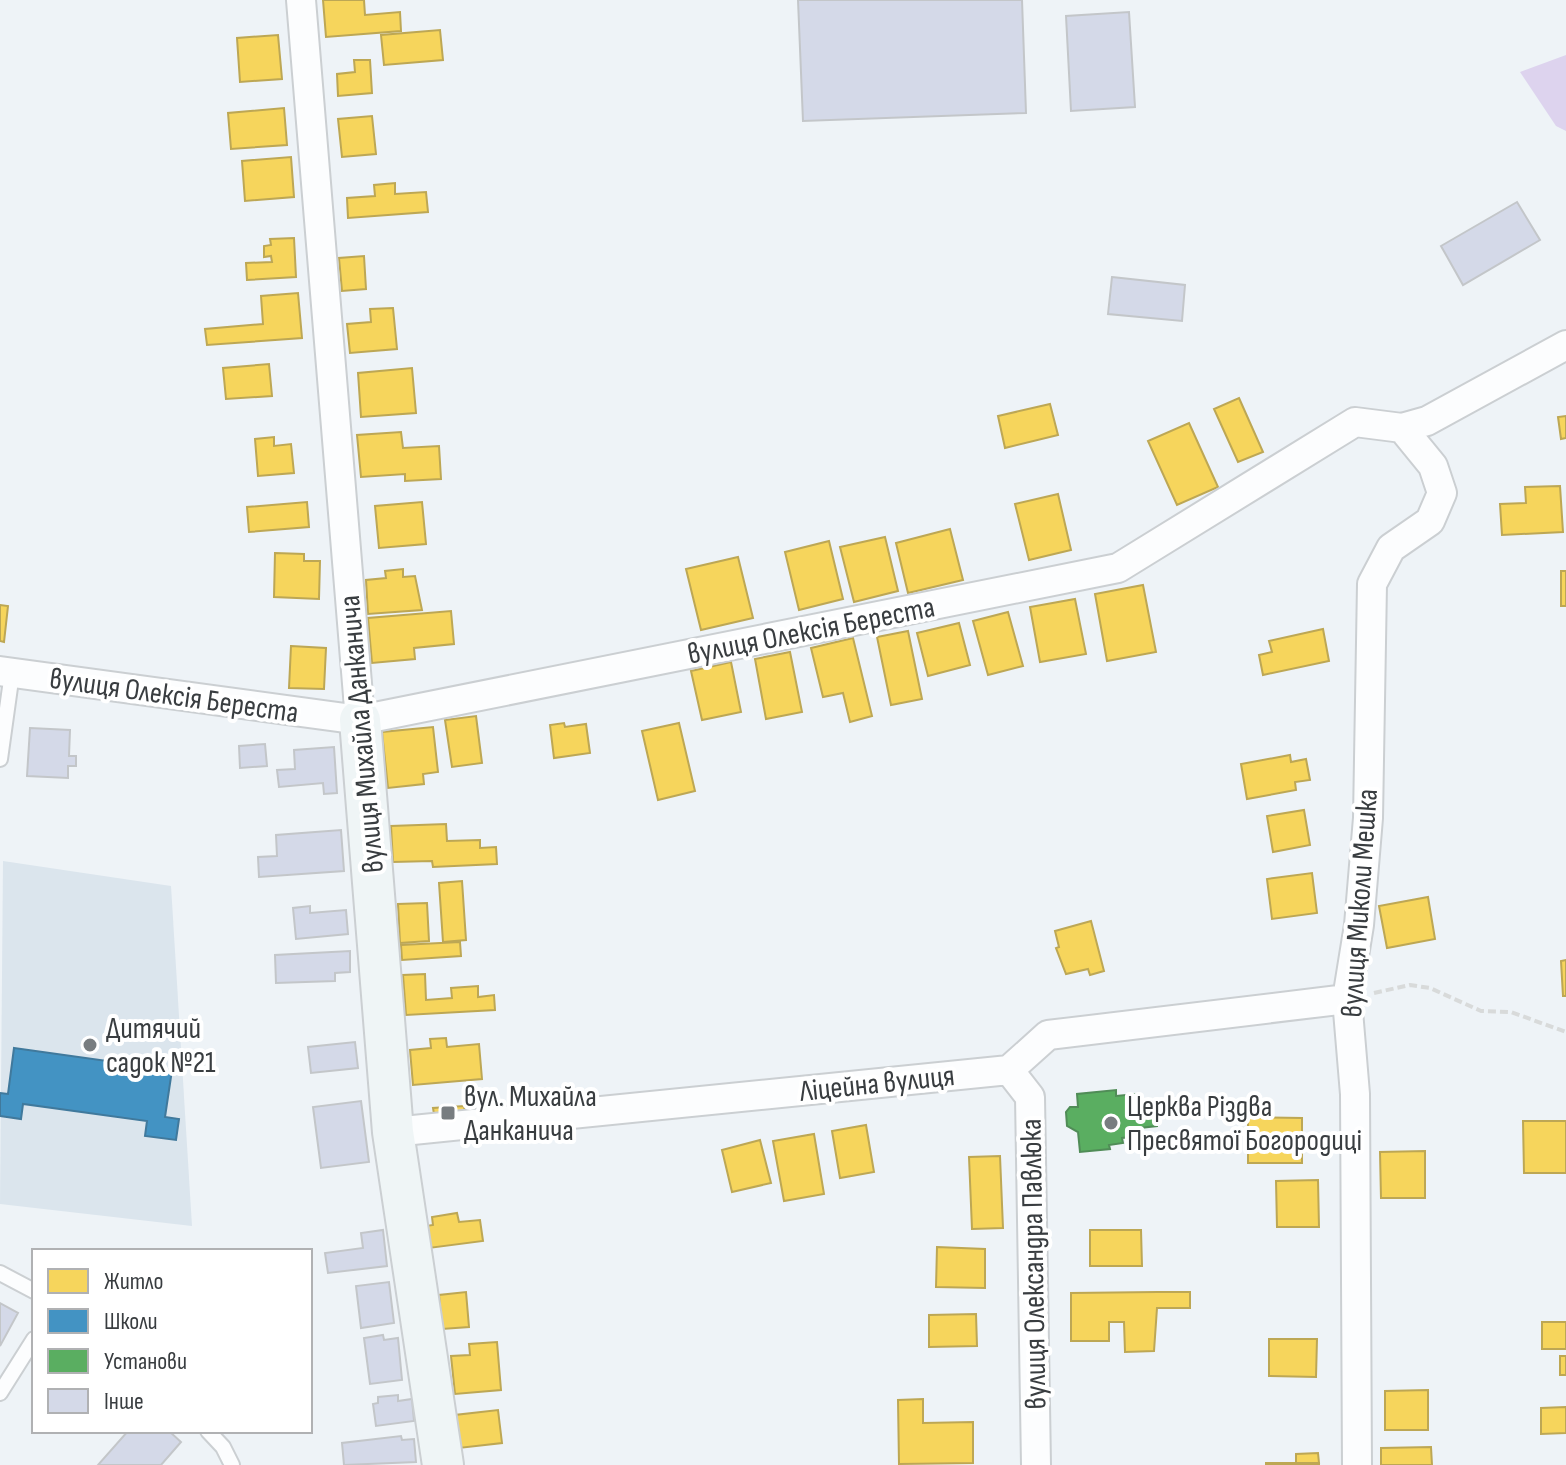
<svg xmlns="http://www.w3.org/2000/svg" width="1566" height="1465" font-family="'Sofia Sans Condensed',sans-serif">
	<rect width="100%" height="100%" fill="#eef3f7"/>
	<!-- built -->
	<path fill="#dbe5ed" d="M3,861l168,25 21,340 -192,-22z"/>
	<!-- green -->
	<path fill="#ddd3ee" d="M1566,55v76l-10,-5 -36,-54z"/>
	<!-- homes -->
	<path fill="#f6d55c" stroke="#bda754" stroke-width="2" d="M323,0h41l1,15 35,-3 1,19 -75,6z
		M440,30l3,30 -59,5 -3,-30z
		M278,35l4,44 -42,3 -3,-44z
		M354,60h16l2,33 -34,3 -1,-22 18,-2z
		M284,108l3,37 -56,4 -3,-36z
		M372,116l4,38 -34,3 -4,-38z
		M291,157l3,40 -49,4 -3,-40z
		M395,183v11l31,-2 2,20 -80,6 -1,-20 28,-2 -1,-11z
		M294,238l2,39 -49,3 -1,-17 26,-1 -1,-6 -7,1v-11l7,-1 -1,-6z
		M364,256l2,33 -24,2 -3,-33z
		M298,293l4,45 -95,7 -2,-16 58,-5 -2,-28z
		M393,308l4,41 -47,4 -3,-29 24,-2 -1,-13z
		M269,364l3,32 -46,3 -3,-31z
		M412,368l4,45 -55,4 -3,-44z
		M1239,398l24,54 -25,10 -24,-53z
		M1050,404l8,31 -53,13 -7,-32z
		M1566,416v22l-5,1 -3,-22z
		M1189,423l29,64 -41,18 -29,-64z
		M401,432l2,16 36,-2 2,33 -36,2v-7l-44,3 -4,-42z
		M274,437v9l17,-2 3,29 -36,3 -3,-37z
		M1560,486l3,46 -61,3 -2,-31 26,-1 -1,-16z
		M1058,494l13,56 -42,10 -14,-56z
		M307,502l2,25 -60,5 -2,-25z
		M422,502l4,42 -47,4 -4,-42z
		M950,529l13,51 -55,13 -12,-50z
		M885,537l13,54 -44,11 -14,-55z
		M829,541l14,58 -44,11 -14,-58z
		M275,553l29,1v7h16l-1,38 -45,-2z
		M738,557l15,61 -52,12 -15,-61z
		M403,569v8l12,-1 7,34 -54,4 -2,-34 20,-2 -1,-7z
		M1561,571h5v35h-5z
		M1143,585l13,67 -49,9 -12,-67z
		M1075,599l11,55 -46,8 -10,-55z
		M0,605l8,1 -4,36 -4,-1z
		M451,611l3,33 -40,4 1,11 -43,4 -4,-45z
		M1008,612l15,54 -35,9 -15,-54z
		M959,623l11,42 -42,11 -11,-43z
		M1323,629l6,32 -66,14 -4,-20 13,-3 -3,-11z
		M908,631l14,68 -31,6 -14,-68z
		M853,638l19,78 -22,6 -7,-29 -20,4 -12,-49z
		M291,646l35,2 -2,41 -35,-1z
		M790,652l12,60 -36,7 -11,-60z
		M731,662l10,50 -39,8 -11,-49z
		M476,716l6,47 -30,4 -7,-47z
		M564,723l1,4 21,-3 4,29 -36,5 -4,-33z
		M679,723l16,68 -37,9 -16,-69z
		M433,727l5,45 -15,2 1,10 -36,4 -6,-56z
		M1290,755l1,7 15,-3 4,21 -15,2 1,8 -49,9 -6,-35z
		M1304,810l6,35 -37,7 -6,-36z
		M446,824l1,17 33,-1v8l16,-1 1,17 -64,3 -1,-6 -39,1 -2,-36z
		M1312,873l5,40 -45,6 -5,-40z
		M462,881l4,59 -23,2 -4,-59z
		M1428,897l7,42 -48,9 -8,-42z
		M427,903l2,38 -29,2 -2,-39z
		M1091,921l13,50 -14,4 -2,-6 -22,5 -10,-26 3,-1 -4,-16z
		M460,942l1,14 -59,4 -1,-15z
		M1566,960v36h-3l-2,-35z
		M425,974l1,26 26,-2 -1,-10 27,-2v11l16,-2 1,15 -89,5 -3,-40z
		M446,1038l1,9 32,-3 3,35 -69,6 -3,-35 21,-2 -1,-9z
		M464,1106l1,12 -30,2 -2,-12z
		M1248,1117l54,1v45h-54z
		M1523,1121h43v52h-42z
		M866,1125l8,47 -34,6 -8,-47z
		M814,1134l10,60 -40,7 -11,-60z
		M760,1140l11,43 -39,9 -10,-42z
		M1425,1151v47h-44l-1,-46z
		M1000,1156l3,72 -31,1 -3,-72z
		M1318,1180l1,47h-42l-1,-46z
		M457,1213l2,9 21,-2 3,21 -54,7 -3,-22 7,-1 -1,-8z
		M1090,1230h51l1,36h-52z
		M937,1247l48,2v39l-49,-1z
		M466,1292l3,35 -27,2 -3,-34z
		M1157,1292h33v16h-33l-3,43 -29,1 -1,-30h-15v19h-38v-48z
		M976,1314l1,32 -48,1v-32z
		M1542,1322h24v27h-24z
		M1269,1339h48l-1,38 -47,-1z
		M497,1342l4,48 -46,4 -4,-38 19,-1 -1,-11z
		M1560,1356h6v19h-6z
		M1428,1390v40h-43v-39z
		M923,1399v24l50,-1v41l-74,1 -1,-64z
		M1566,1407v26l-25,1v-26z
		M498,1410l4,33 -43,5 -4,-33z
		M1431,1447l1,18h-51v-17z
		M1318,1453l1,10h-23v-9z
		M1266,1463h53v2h-53z"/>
	<!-- schools -->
	<path fill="#4393c3" stroke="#40799c" stroke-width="2" d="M14,1048l158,22 -7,47 14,2 -3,21 -31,-4 2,-15 -124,-17 -2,15 -21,-3v-23l8,1z"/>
	<!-- public -->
	<path fill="#5aae61" stroke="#508c57" stroke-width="2" d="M1116,1090v6l20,-2 1,8 18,-2v8l14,-2 1,11 -13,1v8l-17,2 1,8 -19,2 1,5 -14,2 1,4 -30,3 -2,-20 -11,-6 -1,-14 4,-5h8l-1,-13z"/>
	<!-- building -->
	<path fill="#d4d9e8" stroke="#c3c6c9" stroke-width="2" d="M798,0h224l4,113 -223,8z
		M1129,12l6,95 -64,4 -5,-95z
		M1517,202l23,38 -77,45 -22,-39z
		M1112,277l73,8 -3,36 -74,-7z
		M30,728l40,2 -1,26h7v10h-8v12l-41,-2z
		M265,744l2,22 -27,2 -1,-22z
		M334,747l3,46 -13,1 -1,-11 -44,4 -2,-17 18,-1 -1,-19z
		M341,830l3,41 -85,6 -1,-20 19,-1 -1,-21z
		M310,906v7l36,-3 2,24 -52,5 -3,-31z
		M350,951v21l-15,1v8l-59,2 -1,-28z
		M355,1042l3,26 -47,5 -3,-26z
		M361,1101l8,61 -48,6 -8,-61z
		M383,1230l4,36 -59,7 -3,-20 38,-5 -2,-15z
		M389,1282l5,41 -33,5 -5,-42z
		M0,1303l18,10 -18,33z
		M383,1335l1,5 14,-2 4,42 -32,4 -6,-46z
		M398,1395v6l14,-2 2,22 -38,5 -3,-22 5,-1v-6z
		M128,1431h41l12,11 -20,23h-63z
		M401,1436l1,4 12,-1 2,23 -72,3 -2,-22z"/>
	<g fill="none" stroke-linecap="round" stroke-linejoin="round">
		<!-- lane casing -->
		<g stroke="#cbcfd2" stroke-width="18">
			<path id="lane" d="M0,759l12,-86
				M0,1273l34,18
				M0,1393l34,-54
				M208,1431l15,16 9,18"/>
		</g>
		<!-- street casing -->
		<g stroke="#cbcfd2" stroke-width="32">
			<path id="street" d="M301,0l59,720
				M0,671l360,49 758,-152 237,-146 47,6 25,-7 139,-76
				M1009,1070l21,27 6,368
				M393,1132l616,-62 39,-35 299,-36
				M1357,1465l-2,-371 -8,-95 12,-74 9,-107 4,-234 19,-36 39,-27 12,-28 -9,-27 -31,-38"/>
		</g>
		<!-- secondary casing -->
		<g stroke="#cbcfd2" stroke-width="44">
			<path id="secondary" d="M360,720l33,412 50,333"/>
		</g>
		<!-- path -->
		<path stroke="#d8dada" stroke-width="4" stroke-dasharray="8 4" stroke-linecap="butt" d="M1374,993l36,-8 20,3 51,23 30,1 55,20"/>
		<!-- lane -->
		<use href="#lane" stroke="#fcfdfe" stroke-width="14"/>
		<!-- street -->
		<use href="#street" stroke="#fcfdfe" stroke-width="28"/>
		<!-- secondary -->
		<use href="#secondary" stroke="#eff5f6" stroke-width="40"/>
	</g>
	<!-- markers -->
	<g fill="#787d80" stroke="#fff" stroke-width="3">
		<circle cx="90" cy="1045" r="8"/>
		<rect x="440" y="1105" width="16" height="16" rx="4"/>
		<circle cx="1111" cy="1123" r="8"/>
	</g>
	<g text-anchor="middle" stroke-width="8" stroke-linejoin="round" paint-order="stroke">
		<!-- street labels -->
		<g font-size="30" fill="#393d40" stroke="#fff">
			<text transform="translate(811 630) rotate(-11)" y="10">вулиця Олексія Береста</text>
			<text transform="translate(174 695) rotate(8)" y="10">вулиця Олексія Береста</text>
			<text transform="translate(361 734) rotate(-95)" y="10">вулиця Михайла Данканича</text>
			<text transform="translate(1359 903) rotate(-86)" y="10">вулиця Миколи Мешка</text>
			<text transform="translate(877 1083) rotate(-6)" y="10">Ліцейна вулиця</text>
			<text transform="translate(1033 1264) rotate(-91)" y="10">вулиця Олександра Павлюка</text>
		</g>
		<!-- poi labels -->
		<g font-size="30" fill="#393d40" stroke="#fff" text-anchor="start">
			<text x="106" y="1038">Дитячий<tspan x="106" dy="34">садок №21</tspan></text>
			<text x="464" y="1106">вул. Михайла<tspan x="464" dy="34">Данканича</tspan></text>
			<text x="1127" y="1116">Церква Різдва<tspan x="1127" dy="34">Пресвятої Богородиці</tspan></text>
		</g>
	</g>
	<!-- legend -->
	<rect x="32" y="1249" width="280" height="184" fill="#ffffff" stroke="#b0b1b3" stroke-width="2"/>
	<rect x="48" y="1269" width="40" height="24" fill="#f6d55c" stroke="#b0b1b3" stroke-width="2"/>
	<text x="104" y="1289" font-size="24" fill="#393d40">Житло</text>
	<rect x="48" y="1309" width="40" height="24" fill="#4393c3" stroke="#b0b1b3" stroke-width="2"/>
	<text x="104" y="1329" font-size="24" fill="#393d40">Школи</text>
	<rect x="48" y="1349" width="40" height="24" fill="#5aae61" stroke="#b0b1b3" stroke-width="2"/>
	<text x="104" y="1369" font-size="24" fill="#393d40">Установи</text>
	<rect x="48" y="1389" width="40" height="24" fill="#d4d9e8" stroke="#b0b1b3" stroke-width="2"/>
	<text x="104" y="1409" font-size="24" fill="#393d40">Інше</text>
</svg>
